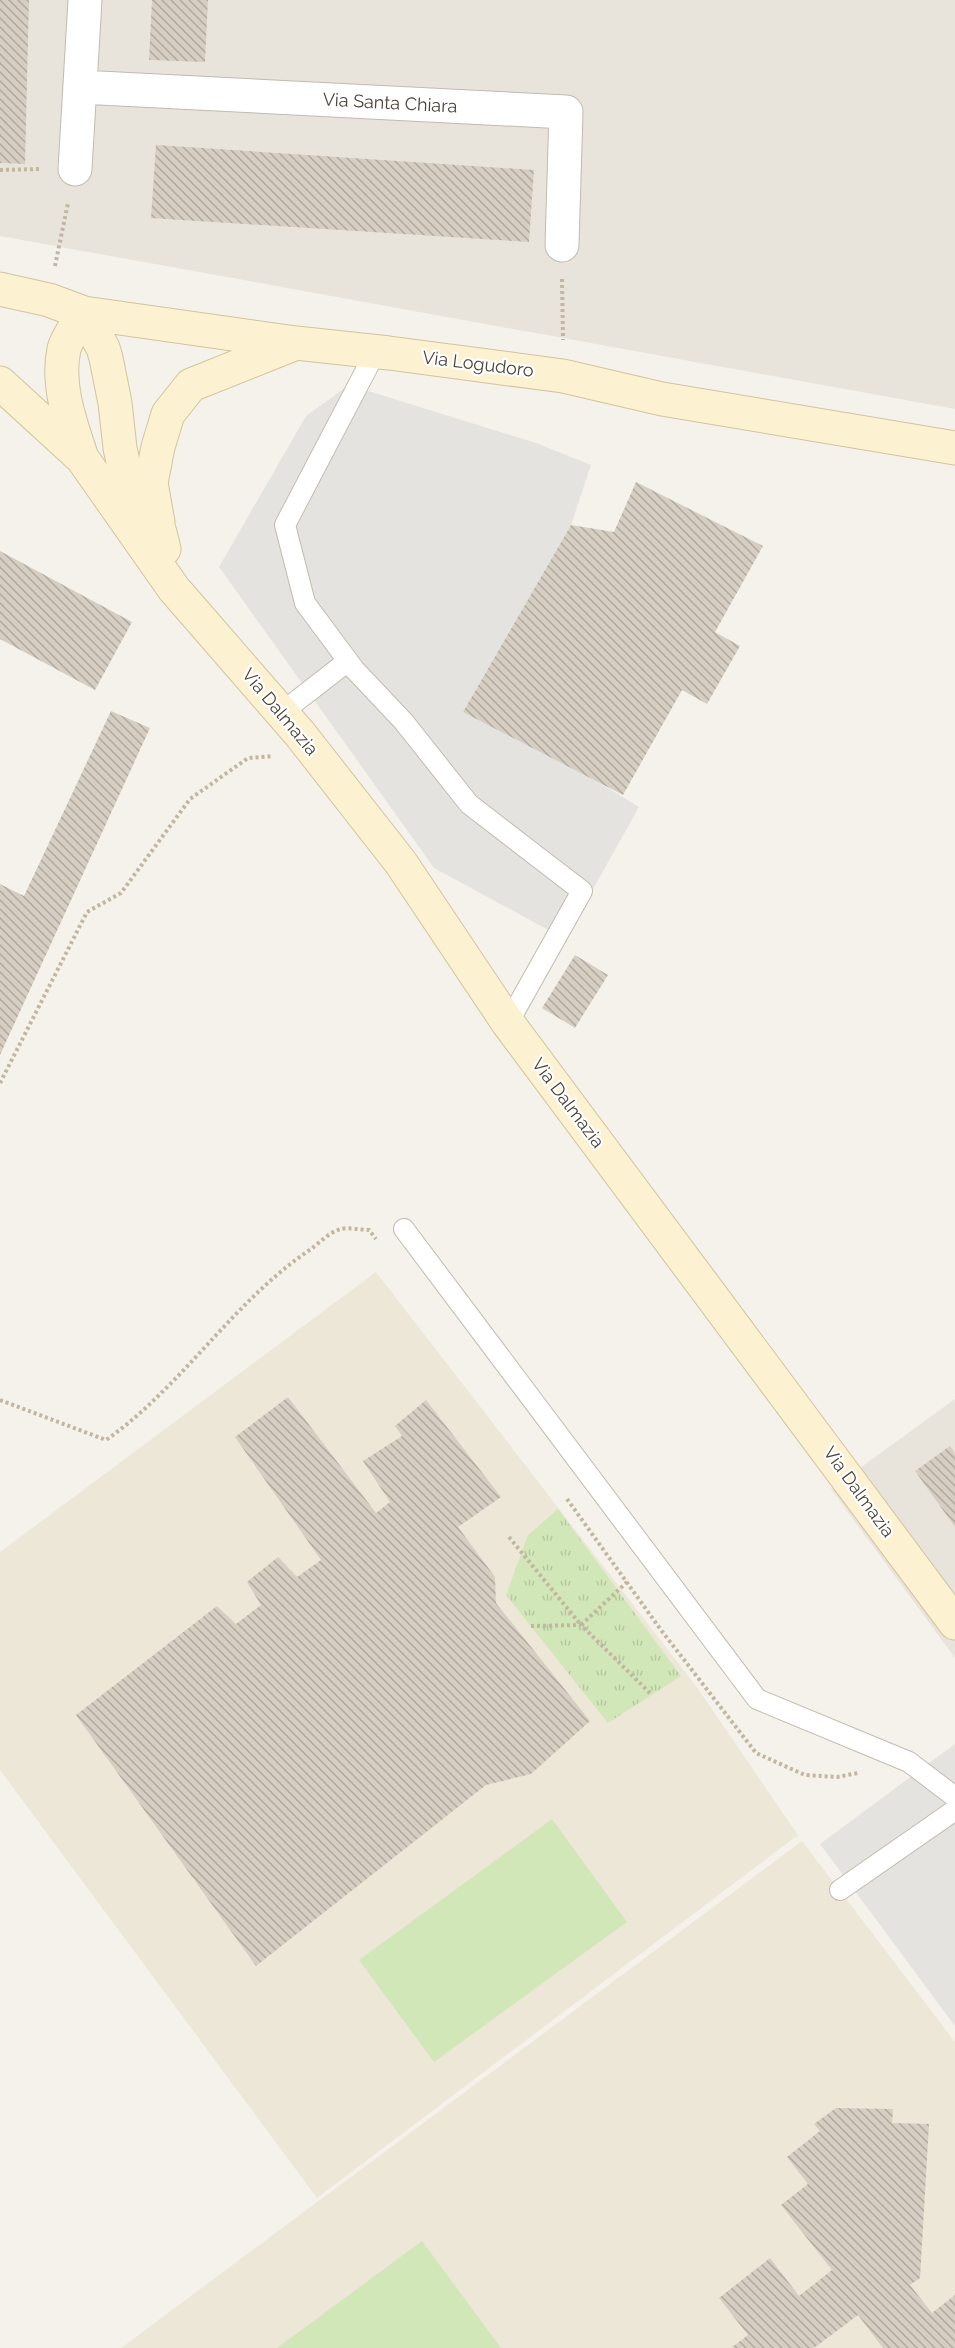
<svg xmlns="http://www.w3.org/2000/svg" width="955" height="2348" font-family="Raleway,sans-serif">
	<defs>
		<pattern id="grass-tufts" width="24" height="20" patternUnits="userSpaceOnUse" patternTransform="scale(1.5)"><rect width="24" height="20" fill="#d2e7b8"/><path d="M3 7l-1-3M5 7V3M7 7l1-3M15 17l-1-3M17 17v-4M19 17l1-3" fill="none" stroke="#b6c79f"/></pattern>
		<pattern id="building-back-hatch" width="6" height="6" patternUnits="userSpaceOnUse" patternTransform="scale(1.5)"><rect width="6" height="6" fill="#d6cec2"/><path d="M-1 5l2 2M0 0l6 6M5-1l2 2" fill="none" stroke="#b0a99f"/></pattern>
	</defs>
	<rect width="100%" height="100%" fill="#f5f2ec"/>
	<!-- residential -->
	<path fill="#e9e4db" d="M0,0h955v409l-955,-173z
		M955,1399v259l-124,-169z"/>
	<!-- education -->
	<path fill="#ede7d7" d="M376,1272l320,414 102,149 -481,363 -317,-428v-218z
		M802,1841l153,201v306h-834z"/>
	<!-- grass -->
	<path fill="url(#grass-tufts)" d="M558,1509l123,167 -73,47 -102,-128 22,-60z"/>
	<!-- pitch -->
	<path fill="#d2e7b8" d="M552,1819l75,103 -193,140 -75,-102z
		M422,2241l79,107h-224z"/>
	<!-- parking -->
	<path fill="#e5e3e0" d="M349,385l187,58 55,22 -20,60 -108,187 117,59 59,36 -74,132 -131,-71 -215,-301 87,-151z
		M955,1744v282l-135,-182z"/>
	<!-- building -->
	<path fill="url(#building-back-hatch)" d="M0,0h29l-4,164 -25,-1z
		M152,0h56l-3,62 -56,-2z
		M156,145l378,25 -5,72 -378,-24z
		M636,482l127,64 -48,86 25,14 -33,58 -25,-14 -59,105 -160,-83 108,-187 43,7z
		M0,551l132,71 -37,68 -95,-51z
		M111,711l39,17 -150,327v-171l24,12z
		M575,955l33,20 -33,53 -33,-20z
		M288,1397l88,116 14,-11 -27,-41 39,-25 -7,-10 31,-26 75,97 -43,30 37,50 1,26 94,118 -59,53 -45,11 -230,181 -180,-251 141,-109 19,18 25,-19 -14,-23 31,-25 19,20 24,-17 -86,-123z
		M950,1446l5,7v74l-40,-56z
		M836,2108l57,1 -1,14 37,1 -9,154 -10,7 22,28 23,-18v53h-72l-25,-33 -44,33h-83l17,-13 -29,-37 51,-40 29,38 33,-26 -51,-65 27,-21 -21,-27 33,-26 -6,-7z"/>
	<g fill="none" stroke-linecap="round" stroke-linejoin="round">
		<!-- lane casing -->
		<g stroke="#c1baaf" stroke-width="22">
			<path id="lane" d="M376,351l-91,174 20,78 49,66 50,53 65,82 113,87 -74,132
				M281,713l67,-52
				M404,1229l353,470 152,63 46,35
				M840,1890l115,-80"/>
		</g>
		<!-- street casing -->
		<g stroke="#c1baaf" stroke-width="35">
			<path id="street" d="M80,87l486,25 -4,133
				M75,169l10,-169"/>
		</g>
		<!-- secondary casing -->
		<g stroke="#d2c49e" stroke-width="35">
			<path id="secondary" d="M0,289l49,11 35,13 212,30 93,10 174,23 99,23 293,49
				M84,313l19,35 3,10 9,45 5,45 7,32 32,49 5,20
				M0,383l82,75 92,131 126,145 101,129 107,160 447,600
				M82,458c-11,-34 -26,-72 -18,-109 3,-12 14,-25 20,-36
				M158,522l-7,-39 7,-36 10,-33 23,-29 103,-41"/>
		</g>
		<!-- path -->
		<path stroke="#c2b6a1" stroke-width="4" stroke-dasharray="3 3" stroke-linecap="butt" d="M0,170l41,-1
			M55,266l13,-63
			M562,279l1,61
			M0,1083l87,-171 34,-19 69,-94 58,-41 25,-2
			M0,1400l106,40c77,-54 126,-138 205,-191 8,-6 20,-18 30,-20 7,-2 20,1 28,1l7,9
			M567,1499l94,131 95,123 49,22 32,2 21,-4
			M509,1537l72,88 46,-43
			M531,1626l50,-1 71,70"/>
		<!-- lane -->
		<use href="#lane" stroke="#fff" stroke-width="20"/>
		<!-- street -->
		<use href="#street" stroke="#fff" stroke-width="33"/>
		<!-- secondary -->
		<use href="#secondary" stroke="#fcf1d0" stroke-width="33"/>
	</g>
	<g text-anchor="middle" stroke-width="4.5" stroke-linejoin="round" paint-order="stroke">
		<!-- street labels -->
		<g font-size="18" fill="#4a433a" stroke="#fff">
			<text transform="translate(390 103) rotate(3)" y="6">Via Santa Chiara</text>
			<text transform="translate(478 364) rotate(7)" y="6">Via Logudoro</text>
			<text transform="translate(280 712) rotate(50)" y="6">Via Dalmazia</text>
			<text transform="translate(568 1103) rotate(53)" y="6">Via Dalmazia</text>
			<text transform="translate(859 1492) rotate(54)" y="6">Via Dalmazia</text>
		</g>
	</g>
</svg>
